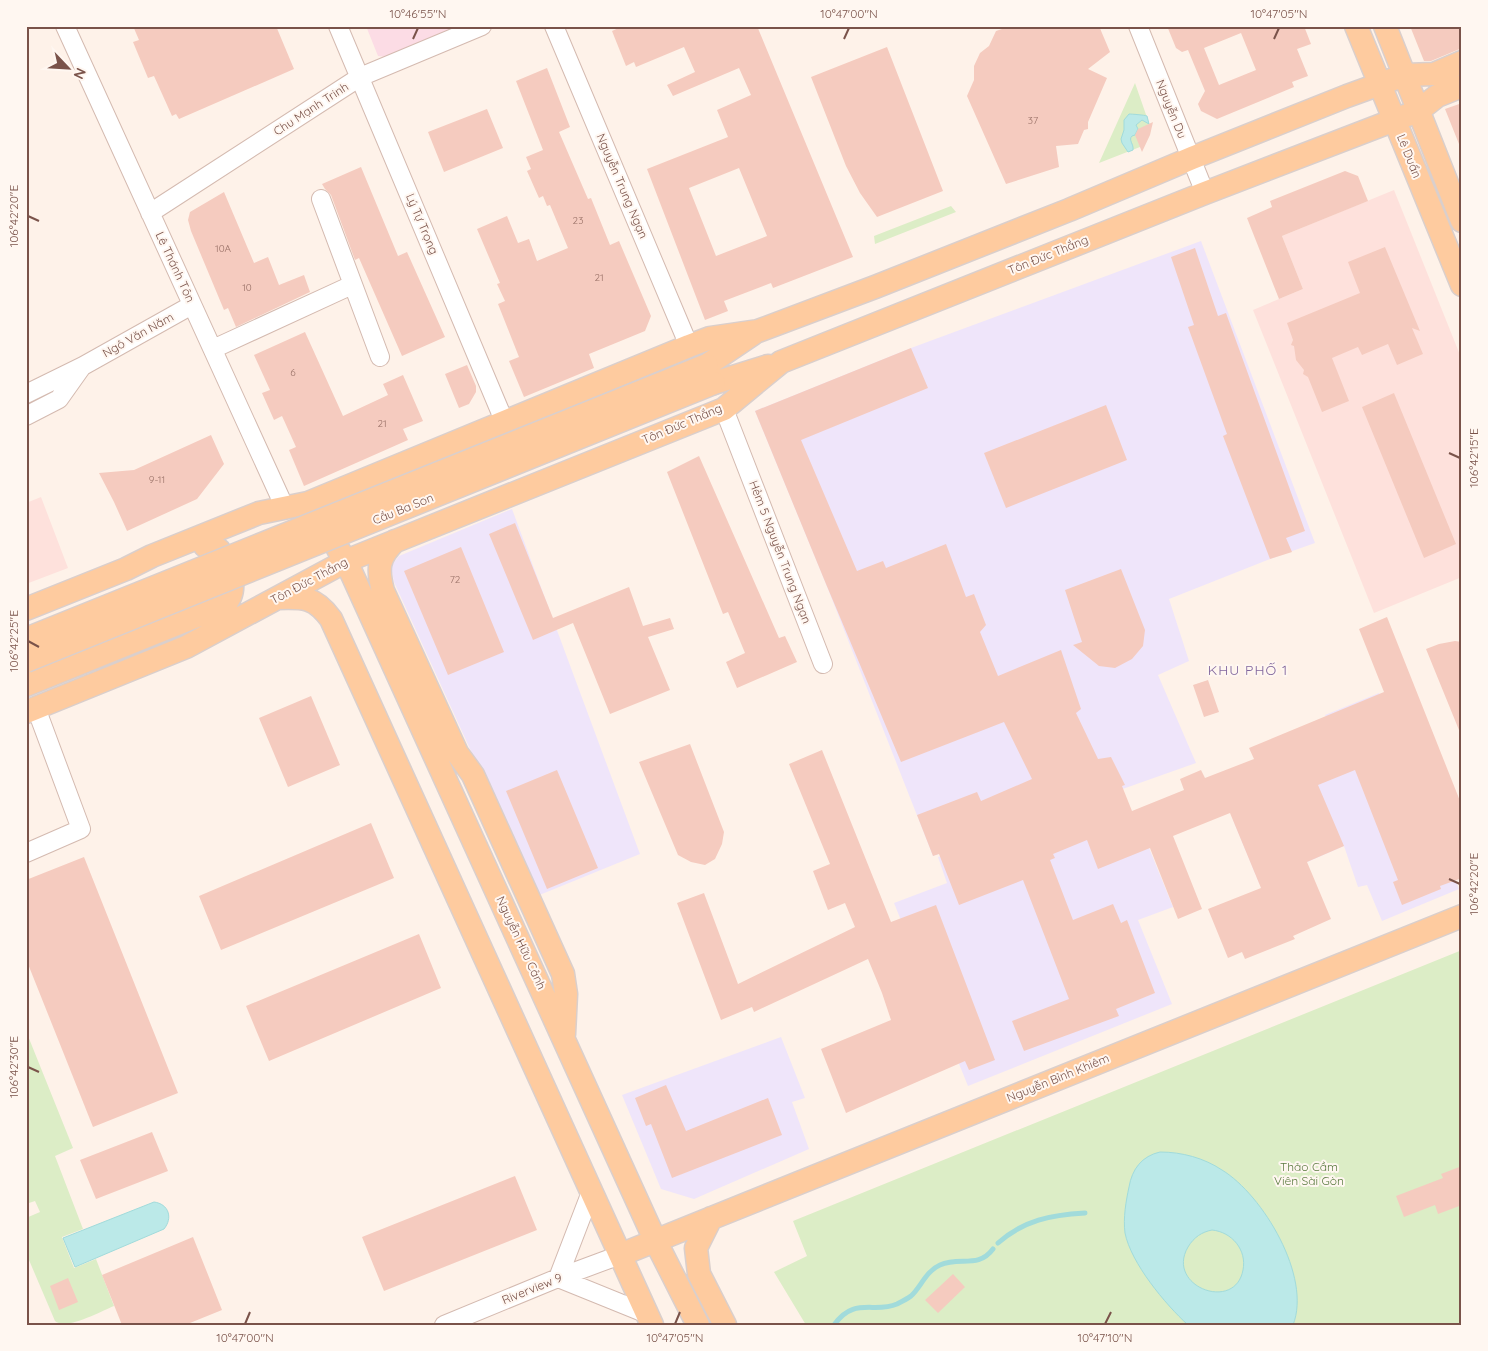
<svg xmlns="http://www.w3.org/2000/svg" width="1488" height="1351" font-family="Quicksand,sans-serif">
	<rect width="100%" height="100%" fill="#fef2e9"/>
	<!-- commercial -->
	<path fill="#fee1dc" d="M1394,190l68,170v217l-88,36 -121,-303 50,-21 -21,-53z
		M41,497l27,71 -42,16v-81z"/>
	<!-- education -->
	<path fill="#efe5fa" d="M1201,241l114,302 -45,16 -101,40 20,62 -31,14 38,88 -263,93 -107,-272 -71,-173 156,-63z
		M512,509l128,345 -103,42 -143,-314 -3,-16 8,-10z
		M1379,693l80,196 -77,32 -15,-36 -9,2 -14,-41 -85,37 -26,-63 85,-36 12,-56 -5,-13z
		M1055,815l92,28 26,64 -35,13 34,84 -204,82 -74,-183 53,-20 -9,-26z
		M781,1037l24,61 -13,4 17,47 -115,50 -33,-10 -39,-94z"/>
	<!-- medical -->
	<path fill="#fcdce5" d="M366,26h99l-71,32 -16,-2z"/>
	<!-- green -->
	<path fill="#dcedc6" d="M1135,83l16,46c-2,8 -4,13 -11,18l-41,16z
		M951,206l5,6 -81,32 -1,-8z
		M1462,950v375h-656l-32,-53 33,-16 -14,-35z
		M26,1031l47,117 -18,8 28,73 -21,8 12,31 22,-9 18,47c-13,5 -48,25 -59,15l-29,-68v-35l14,-6 -5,-11 -9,3z"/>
	<!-- water -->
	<path fill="#bbe9e8" stroke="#a1dbdb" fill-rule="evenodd" d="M1129,114c2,0 16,1 18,2l2,8 -7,-4 -6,5 2,4 -3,6 -3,1c-4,4 2,8 1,14l-5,2 -6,-9 -1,-4 3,-9v-10z
		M1160,1152c22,0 44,6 62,18 41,25 90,107 71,155h-105c-23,-21 -57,-62 -63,-92 -2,-15 1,-32 4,-46 3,-18 13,-31 31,-35zM1212,1230c20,2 35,20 31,40 -8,43 -78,16 -55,-23 6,-10 14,-15 24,-17z
		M154,1202c15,2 19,16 10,27l-89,38 -12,-29z"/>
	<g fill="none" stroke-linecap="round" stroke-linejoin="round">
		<!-- stream -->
		<path stroke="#a1dbdb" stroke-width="5" d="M998,1243c26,-23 53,-28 87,-30
			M834,1325c20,-29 40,-11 63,-21 4,-2 10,-5 14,-8 10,-9 15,-25 29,-31 20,-9 38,4 53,-16"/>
	</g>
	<!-- building -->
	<path fill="#f5cbbf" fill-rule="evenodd" d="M133,26h143l18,43 -115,50 -3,-5 -4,2 -18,-40 -6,2 -15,-36 6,-2z
		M623,26h134l96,231 -80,31 -2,-5 -47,18 4,10 -23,9 -58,-151 81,-32 -11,-27 34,-15 -12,-27 -66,28 -6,-11 28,-13 -11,-25 -48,20 -2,-5 -8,4 -14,-35zM739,168l28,68 -51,20 -27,-68z
		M1011,26h88l11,26 -22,17 19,9 -19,44v7l-4,1 -6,14 -22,2 3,21 -53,17 -39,-88 7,-16v-14l6,-13 9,-7 7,-15z
		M1167,26h137l7,18 -14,5 11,27 -16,6 2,5 -77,32 -16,-8 -3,-7 7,-13 -17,-41 -6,2 -6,-4zM1241,33l15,37 -37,15 -15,-37z
		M1410,26h52v22l-31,13h-7z
		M887,47l56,144 -66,26 -17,-24 -14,-27 -35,-89z
		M547,68l23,59 -11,5 29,67 3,-1 19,47 9,-4 32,75 -6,15 -56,23 5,14 -70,29 -15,-36 10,-4 -21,-53 7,-3 -8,-17 3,-1 -23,-54 30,-13 11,27 11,-4 8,22 31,-13 -18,-43 -3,1 -4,-10 -4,2 -12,-27 4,-2 -5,-12 17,-7 -27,-69z
		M1462,103v46h-1l-16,-40z
		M487,109l16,39 -59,24 -16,-40z
		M1153,122l-3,13 -8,17 -7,-17 3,-6z
		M361,167l37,89 9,-4 38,85 -43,19 -43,-98 -4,2 -24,-65 -6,-6 -3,-5z
		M1345,171l13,5 10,25 -86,35 21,53 -24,10 -32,-81 25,-11 -2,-6z
		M224,192l30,71 14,-6 11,28 25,-10 6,17 -74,35 -8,-19 -4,2 -33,-79 -3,-11 2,-8z
		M1385,247l35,84 -8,-3 11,26 -26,11 -9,-21 -26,11 -4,-8 -26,11 17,43 -27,11 -14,-35 -5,-3 1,-4 -8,-10 -2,-14 -3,-1 2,-5 -6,-17 73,-30 -12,-31z
		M1195,248l23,68 8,-3 79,218 -19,7 6,14 -22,7 -47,-123 4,-2 -39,-107 6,-2 -23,-68z
		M305,332l38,84 45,-21 -5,-11 20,-9 20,46 -20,8 5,11 -104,46 -15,-36 7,-3 -14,-31 -8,4 -12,-27 8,-3 -16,-35z
		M911,348l17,40 -127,52 56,131 26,-10 3,7 60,-24 20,53 8,-3 12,31 -6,7 18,44 63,-26 20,59 -5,4 22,46 13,-2 14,28 -3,1 10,25 52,-21 -4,-11 21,-9 4,8 49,-19 -5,-11 135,-56 -25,-63 28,-12 75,189v72l-22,8 1,3 -39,16 -9,-23 5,-2 -43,-110 -37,15 26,61 -37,16 24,57 -38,17 2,3 -50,20 -3,-7 -14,6 -20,-49 53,-21 -31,-75 -57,23 29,73 -24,10 -28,-71 -52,21 -11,-29 -34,14 2,4 -5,2 23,60 40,-16 8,19 6,-3 28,73 -39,16 3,7 -95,35 -12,-30 57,-22 -46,-119 -64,25 -20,-51 -6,2 -16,-41 60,-23 4,9 51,-22 -28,-57 -103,40 -75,-178 -71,-173z
		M467,365l9,21v6l-7,12 -10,4 -14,-34z
		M1394,393l62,151 -32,14 -62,-151z
		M1106,405l21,55 -121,48 -22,-55z
		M211,435l13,29 -27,35 -70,32 -13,-29 -15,-29 35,-3z
		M699,456l80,182 6,-2 12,26 -60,26 -11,-26 19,-9 -17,-41 -5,2 -56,-142z
		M515,523l38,95 76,-31 14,39 27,-8 4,11 -26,8 22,53 -60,24 -37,-91 -40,17 -44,-106z
		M461,547l43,105 -56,23 -44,-104z
		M1121,569l24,61 -2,16 -11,13 -17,9 -16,-2 -26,-21 9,-3 -17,-52z
		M1455,641l7,1 -1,93 -35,-86 13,-5z
		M1208,680l11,32 -15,5 -11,-32z
		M311,696l29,69 -52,22 -29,-69z
		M690,744l34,88 -2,12 -7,15 -10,6 -14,-3 -13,-7 -39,-93z
		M822,750l69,172 45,-17 59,155 -26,10 -4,-9 -119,52 -25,-64 70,-29 -9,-27 -14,-34 -114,53 -2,-5 -31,13 -44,-117 27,-10 34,91 117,-57 -10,-24 -17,7 -15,-39 17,-7 -41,-100z
		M557,770l41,98 -51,21 -41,-98z
		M371,823l23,55 -173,72 -22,-54z
		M84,857l94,236 -85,34 -67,-168v-79z
		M419,934l22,54 -172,73 -23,-55z
		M666,1085l20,46 82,-33 14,37 -110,43 -21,-54 -5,2 -11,-28z
		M152,1132l16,39 -72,28 -16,-39z
		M1462,1166v39l-24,9 -3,-9 -31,12 -8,-21 47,-18 -2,-4z
		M515,1176l22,54 -153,61 -22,-54z
		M193,1237l29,73 -37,15h-63l-20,-50z
		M953,1274l12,13 -27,26 -13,-13z
		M68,1278l10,24 -19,8 -9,-24z"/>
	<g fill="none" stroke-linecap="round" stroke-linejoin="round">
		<!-- minor casing -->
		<g stroke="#d4bab0" stroke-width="20">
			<path id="minor" d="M65,26l220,482
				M338,26l167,397
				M554,26l135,320
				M1138,26l67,167
				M321,199l59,158
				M150,213l210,-136 122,-51
				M213,349l139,-64
				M26,394l57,-28 109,-61
				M724,409l99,255
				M26,416l33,-17 22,-31
				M26,853l55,-24 -45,-121
				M558,1278l89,36
				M558,1278l33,-86
				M444,1325l114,-47 62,-23"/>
		</g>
		<!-- major casing -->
		<g stroke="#dacfcc" stroke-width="25">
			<path id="major" d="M1356,26l106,259
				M1385,26l77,195
				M707,365l46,-31
				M714,383l54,-17
				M395,541c-17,17 -18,27 -12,50l74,162 16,22 90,199 3,20 -2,40
				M338,549l8,12 309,679 43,85
				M278,598c26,-1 37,-1 53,21l321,706
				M26,609l100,-40 26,-13 107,-43 49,-10 381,-157 21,-8 48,-7 117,-44 194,-77 123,-52 155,-62 58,-21 29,-1 28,-12
				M26,685l198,-80c7,-6 9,-13 8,-23l-13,-32 -6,-4h-8
				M26,712l160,-65 160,-86 378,-152 57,-47 424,-169 213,-82 19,-15 25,-10
				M711,1218l-15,30 3,26 26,51
				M620,1255l842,-339"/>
		</g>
		<!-- minor -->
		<use href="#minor" stroke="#fff" stroke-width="18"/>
		<!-- major -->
		<use href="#major" stroke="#fecb9f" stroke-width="22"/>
		<!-- major-bridge casing -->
		<g stroke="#dacfcc" stroke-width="25" stroke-linecap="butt">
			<path id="major-bridge" d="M26,639l681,-274
				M26,661l688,-278"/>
		</g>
		<!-- major-bridge -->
		<use href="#major-bridge" stroke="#fecb9f" stroke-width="22"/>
	</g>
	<!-- ticks -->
	<path fill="none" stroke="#7a534a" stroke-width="2" d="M413,39l5,-11M844,39l5,-11M1274,39l5,-11M28,216l11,5M1449,453l11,5M28,641l11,6M1449,879l11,5M28,1067l11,5M245,1324l5,-12M675,1324l5,-12M1105,1324l6,-12"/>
	<g text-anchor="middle" stroke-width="4" stroke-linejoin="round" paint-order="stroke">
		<!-- number labels -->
		<g font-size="10" fill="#997167">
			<text x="1033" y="124">37</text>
			<text x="578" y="224">23</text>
			<text x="223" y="252">10A</text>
			<text x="599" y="281">21</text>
			<text x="247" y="291">10</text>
			<text x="293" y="376">6</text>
			<text x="382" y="427">21</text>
			<text x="157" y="483">9-11</text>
			<text x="455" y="583">72</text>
		</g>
		<!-- street labels -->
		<g font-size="12" fill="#7a534a" stroke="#fff7f1">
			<text transform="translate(311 109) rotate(-33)" y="4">Chu Mạnh Trinh</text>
			<text transform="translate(1171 109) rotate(68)" y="4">Nguyễn Du</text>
			<text transform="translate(1409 156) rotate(68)" y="4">Lê Duẩn</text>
			<text transform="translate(622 186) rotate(67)" y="4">Nguyễn Trung Ngạn</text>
			<text transform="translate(422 224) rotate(67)" y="4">Lý Tự Trọng</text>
			<text transform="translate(1048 255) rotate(-22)" y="4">Tôn Đức Thắng</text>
			<text transform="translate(175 267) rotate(65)" y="4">Lê Thánh Tôn</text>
			<text transform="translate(138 335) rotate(-29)" y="4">Ngô Văn Năm</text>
			<text transform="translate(682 424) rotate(-23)" y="4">Tôn Đức Thắng</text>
			<text transform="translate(403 509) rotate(-22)" y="4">Cầu Ba Son</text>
			<text transform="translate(780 552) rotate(69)" y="4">Hẻm 5 Nguyễn Trung Ngạn</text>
			<text transform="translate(309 581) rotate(-28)" y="4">Tôn Đức Thắng</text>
			<text transform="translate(521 943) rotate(65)" y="4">Nguyễn Hữu Cảnh</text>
			<text transform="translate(1058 1078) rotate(-22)" y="4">Nguyễn Bỉnh Khiêm</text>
			<text transform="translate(532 1289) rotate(-22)" y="4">Riverview 9</text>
		</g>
		<!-- park labels -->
		<g font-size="12" fill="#5a7a3f" stroke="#fff7f1">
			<text x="1309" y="1171">Thảo Cầm<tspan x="1309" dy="14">Viên Sài Gòn</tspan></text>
		</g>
		<!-- neighbourhood labels -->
		<g font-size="14" letter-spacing="1" fill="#81669d" stroke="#fff7f1">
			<text x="1248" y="675">KHU PHỐ 1</text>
		</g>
	</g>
	<!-- border -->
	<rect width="1488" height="1351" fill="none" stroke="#fff7f1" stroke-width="55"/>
	<!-- north arrow -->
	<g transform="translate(68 68) rotate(115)" stroke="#fff7f1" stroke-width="4" paint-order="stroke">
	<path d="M0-4L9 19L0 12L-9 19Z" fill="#7a534a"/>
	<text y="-8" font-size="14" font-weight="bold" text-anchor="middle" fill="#7a534a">N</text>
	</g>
	<rect x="28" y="28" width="1432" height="1296" fill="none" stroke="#7a534a" stroke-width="2"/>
	<g font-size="12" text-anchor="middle" fill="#7a534a">
		<text x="418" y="18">10°46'55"N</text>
		<text x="849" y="18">10°47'00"N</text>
		<text x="1279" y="18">10°47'05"N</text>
		<text transform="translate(14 216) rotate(-90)" y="4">106°42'20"E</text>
		<text transform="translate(1474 458) rotate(-90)" y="4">106°42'15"E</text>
		<text transform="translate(14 641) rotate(-90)" y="4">106°42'25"E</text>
		<text transform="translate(1474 884) rotate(-90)" y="4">106°42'20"E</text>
		<text transform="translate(14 1067) rotate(-90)" y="4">106°42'30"E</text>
		<text x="245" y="1342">10°47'00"N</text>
		<text x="675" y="1342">10°47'05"N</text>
		<text x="1105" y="1342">10°47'10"N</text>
	</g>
</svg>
